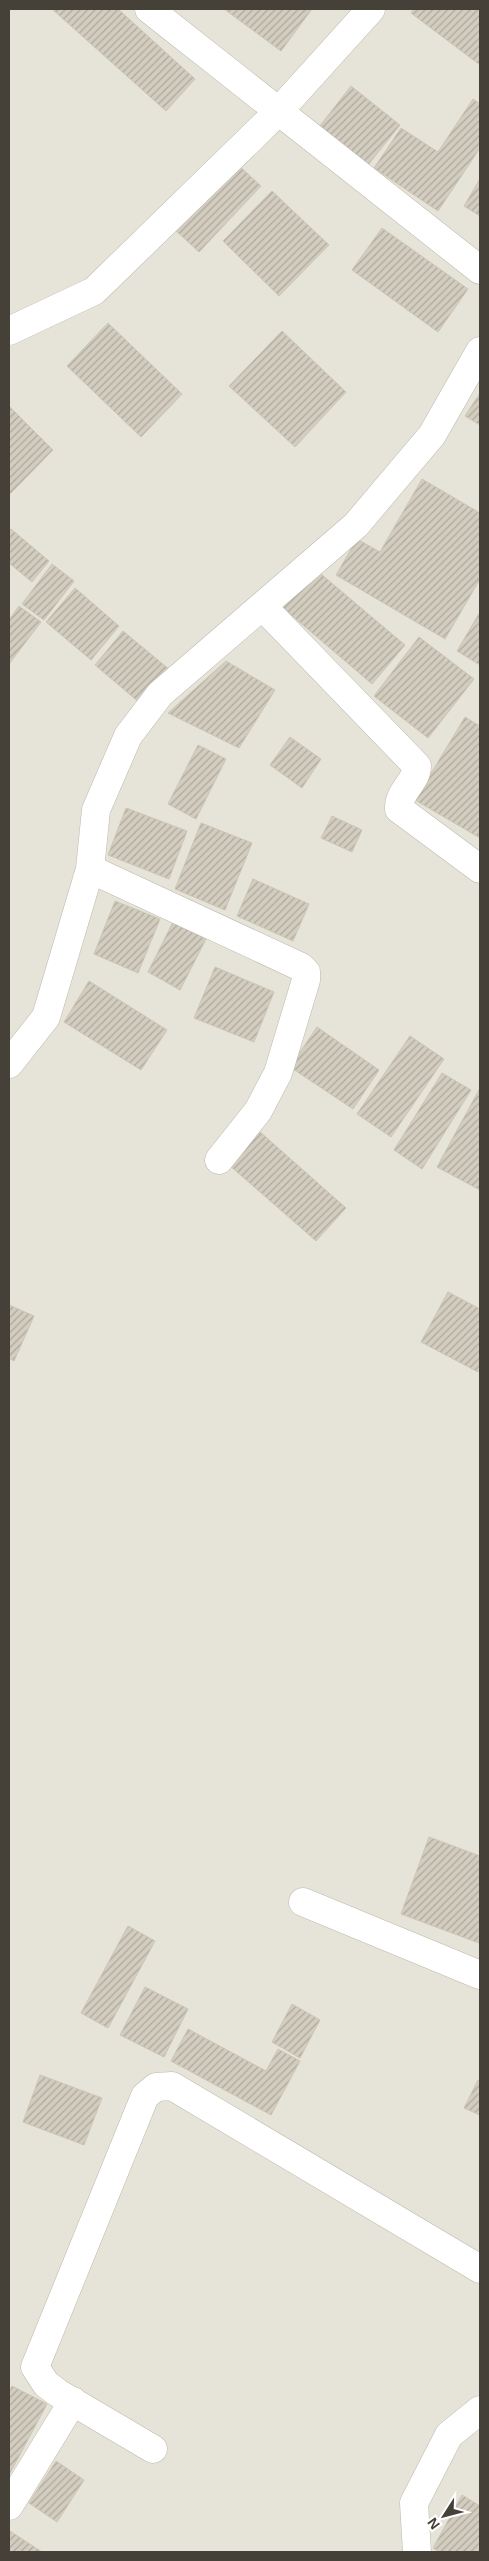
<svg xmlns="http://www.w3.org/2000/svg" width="489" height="2561" font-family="Arial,sans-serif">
	<defs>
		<pattern id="building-hatch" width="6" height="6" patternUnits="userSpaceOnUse" patternTransform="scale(1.25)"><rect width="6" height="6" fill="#d3cdc0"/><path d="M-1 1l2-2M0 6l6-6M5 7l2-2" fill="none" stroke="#ada89d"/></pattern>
	</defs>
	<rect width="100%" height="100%" fill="#f3f0e9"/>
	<!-- residential -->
	<path fill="#e6e3d8" d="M9,9h471v2543h-471z"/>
	<!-- building -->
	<path fill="url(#building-hatch)" stroke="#cdc5b4" d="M52,9h66l77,70 -29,32z
		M224,9h88l-31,42z
		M414,9h66v56l-69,-52z
		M351,86l49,39 -32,40 -49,-38z
		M473,99l7,5v44l-42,63 -64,-43 27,-40 37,24z
		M235,162l26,24 -62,66 -26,-24z
		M480,179v37l-16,-10z
		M272,191l57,54 -50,51 -56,-55z
		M382,228l86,61 -30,43 -86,-62z
		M108,323l74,71 -41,43 -74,-71z
		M282,331l64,61 -51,55 -66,-61z
		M480,393v32l-15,-9z
		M9,406l44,44 -44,45z
		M422,479l58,34v66l-35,60 -109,-64 21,-36 23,13z
		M11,529l38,32 -17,21 -23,-19v-31z
		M52,564l22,17 -30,39 -22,-16z
		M315,569l90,76 -33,39 -89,-76z
		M75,588l44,38 -28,34 -45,-38z
		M19,606l22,16 -32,42v-44z
		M480,612v53l-23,-14z
		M123,631l47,39 -29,34 -46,-39z
		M419,637l55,42 -46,59 -54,-42z
		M226,661l49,29 -36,58 -71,-35z
		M465,717l15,9v112l-65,-38z
		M290,737l31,22 -19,29 -32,-23z
		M198,745l28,14 -30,60 -28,-15z
		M126,808l61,23 -18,48 -61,-24z
		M332,816l30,14 -10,22 -31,-14z
		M201,823l51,20 -27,67 -50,-21z
		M253,879l56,25 -16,37 -56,-25z
		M115,901l45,18 -22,54 -44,-19z
		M173,922l33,17 -26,51 -32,-18z
		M215,967l59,25 -20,50 -60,-24z
		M89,981l78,49 -26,40 -77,-48z
		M317,1027l62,43 -26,39 -63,-42z
		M410,1036l34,23 -53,78 -34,-23z
		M442,1073l29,17 -49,79 -28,-19z
		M480,1088v67l-2,5 2,1v29l-43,-23z
		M259,1131l87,77 -30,33 -87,-76z
		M448,1292l32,17v59l-2,4 -57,-30z
		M9,1305l25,11 -20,45 -5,-3z
		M429,1837l51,19 -1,87 -78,-29z
		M128,1926l27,15 -47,87 -27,-15z
		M145,1987l43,22 -24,48 -44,-22z
		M292,2004l28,16 -20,38 -28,-16z
		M188,2029l78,42 12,-22 22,12 -29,54 -100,-54z
		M40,2075l62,23 -18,47 -61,-23z
		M478,2080l2,2v33l-16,-7z
		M12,2386l35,18 -38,71v-83z
		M56,2461l28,19 -27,42 -28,-19z
		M462,2495l18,11v46h-40l-7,-4z
		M10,2531l32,21h-33z"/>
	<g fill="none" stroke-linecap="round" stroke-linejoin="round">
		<!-- minor casing -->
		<g stroke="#bdb9ad" stroke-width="29">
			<path id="minor" d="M149,9l331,261
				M9,331l85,-40 184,-179 93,-103
				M263,607l154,159c0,16 -20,27 -18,43l81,60
				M90,869l211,98 5,5v8l-28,93 -20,38 -39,49
				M9,1064l37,-47 44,-148 6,-59 32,-74 32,-42 196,-169 76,-90 48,-84
				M303,1902l177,73
				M153,2449l-95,-56 -12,-9 -11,-17 110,-271 11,-9 16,-1 308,183
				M9,2506l64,-105
				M417,2552l-3,-49 35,-68 31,-25"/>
		</g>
		<!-- minor -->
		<use href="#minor" stroke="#fff" stroke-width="28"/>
	</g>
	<!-- border -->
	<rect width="489" height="2561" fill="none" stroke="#454138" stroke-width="20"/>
	<!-- north arrow -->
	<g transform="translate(444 2516) rotate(234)" stroke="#ffffff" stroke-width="4" paint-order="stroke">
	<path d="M0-4L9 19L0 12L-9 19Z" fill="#454138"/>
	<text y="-8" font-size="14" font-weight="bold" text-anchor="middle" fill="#454138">N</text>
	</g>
</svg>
